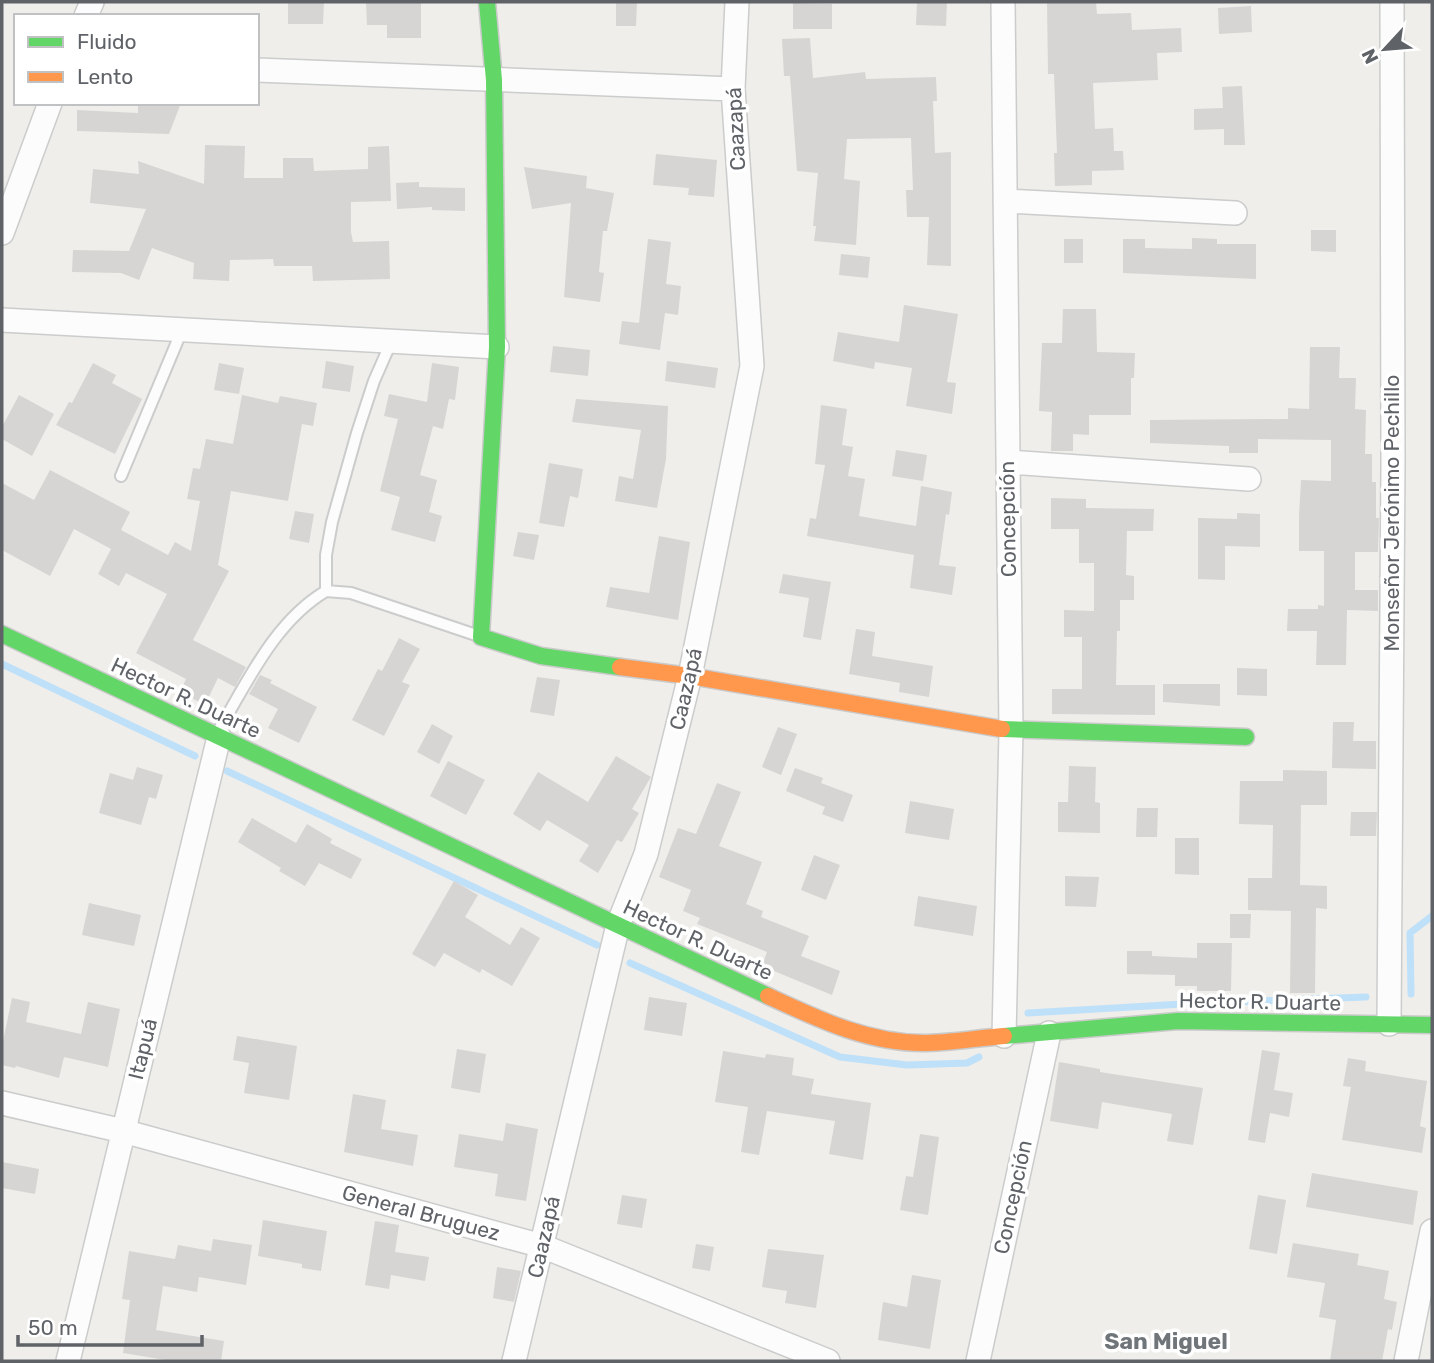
<svg xmlns="http://www.w3.org/2000/svg" width="1434" height="1363" font-family="Rubik,sans-serif">
	<rect width="100%" height="100%" fill="#efeeea"/>
	<g fill="none" stroke-linecap="round" stroke-linejoin="round">
		<!-- stream -->
		<path stroke="#bfe0f9" stroke-width="7" d="M2,664l193,92
			M227,771l370,174
			M630,963l210,94 67,8 60,-2 12,-6
			M1411,994l-1,-61 22,-17
			M1028,1013l172,-10 166,-6"/>
	</g>
	<!-- building -->
	<path fill="#d6d5d3" d="M288,2h36l-1,22h-35z
		M366,2h55v36h-34v-13h-20z
		M616,2h21l-1,24h-20z
		M917,2h30l-1,24 -30,-1z
		M1047,2h49l1,12 34,-1 1,17 49,-2 1,24 -25,1 1,27 -65,3 2,46 18,-1 1,23h9l1,19 -32,1v14l-37,1 -1,-33h3l-3,-79h-6z
		M793,3l39,1v25h-39z
		M1251,6l1,26 -33,2 -1,-26z
		M810,38l3,40 52,-6 1,7 70,-2 1,24h-4l2,52 16,-1v114l-24,-1 2,-48h-22l-1,-27h7l-2,-52 -64,1 -3,40 16,2 -4,64 -42,-4 2,-15h-3l5,-53 -21,-2 -7,-95h-6l-2,-37z
		M1242,86l3,59h-21v-16l-30,1v-21l29,-1 -1,-21z
		M138,103h43l-12,31 -92,-3v-21l61,3z
		M205,145l40,1 -1,32h39v-20h30l1,13 54,-2v-22l21,-1 2,55 -40,1v30l2,10 36,-1 1,38 -77,2 -1,-15h-38l-1,-7 -43,1 -1,21 -36,-2 1,-16 -42,-15 -13,32 -18,-7 -49,-1 1,-22 56,1 17,-42 -56,-6 3,-34 46,5 -1,-13 66,23z
		M656,154l61,6 -3,37 -26,-2 1,-7 -36,-3z
		M524,167l63,9 -1,12 28,5 -7,38h-4l-4,41 5,1 -4,29 -36,-5 7,-94 -39,6z
		M419,182v5l46,1v23l-33,-1v-3l-35,2 -1,-26z
		M1311,230h25v22l-25,-1z
		M1192,238l25,1v5h39v35l-133,-6v-34h22v9l47,1z
		M648,239l23,3 -5,42 15,2 -3,29 -13,-2 -5,37 -41,-6 3,-23 17,2z
		M1064,239h19v24h-19z
		M841,254l29,3 -2,21 -29,-3z
		M904,305l54,9 -11,68 9,1 -4,31 -46,-8 6,-38 -37,-6 -1,7 -41,-8 5,-29 61,10z
		M1063,309h33l1,43 38,1 -1,25h-3v37h-42v20l-16,-1v17h-22l1,-39 -13,-1 3,-68h20z
		M553,346l37,4 -2,26 -38,-4z
		M1310,347h30l-1,31h17l-1,31 11,1 -1,44h7v28h4v36h3l-1,34h-23v38h23v21l-31,-1 -1,55h-30l1,-34h-30l1,-22h30v-4l6,1v-55h-25v-35l2,-36 30,1v-41l-73,-1v14h-29v-7l-79,-3v-23l138,-1v-11l21,1z
		M326,361l28,5 -4,26 -28,-4z
		M667,361l51,7 -3,20 -50,-7z
		M93,363l23,12 -4,8 30,16 -27,55 -59,-29 13,-23 3,1z
		M219,363l25,5 -5,26 -25,-4z
		M432,363l27,4 -4,33 -6,-1 -6,30 -10,-3 -13,49 17,5 -8,32 13,4 -7,26 -44,-12 9,-33 -20,-6 18,-72 -14,-3 5,-22 38,8z
		M19,395l35,19 -22,42 -30,-17v-12z
		M242,395l36,8 2,-7 37,7 -4,23 -11,-2 -14,77 -57,-10 -13,74 11,6 -36,69 53,27 -11,20 -17,-9 -13,27 -25,-13 6,-13 -50,-26 31,-59 -41,-21 -7,13 -21,-12 13,-25 -37,-20 -24,47 -48,-26v-67l32,17 16,-30 80,42 -9,18 47,25 7,-13 16,9 9,-50 -13,-2 6,-31 7,1 6,-30 27,5z
		M576,399l92,7 -2,53 -9,49 -42,-7 4,-25 14,3 8,-49 -69,-8z
		M821,405l26,4 -5,36 11,2 -5,29 17,3 -6,37 57,10 5,-40 31,6 -3,23 -3,-1 -7,51 17,2 -4,28 -42,-7 4,-33 -107,-19 3,-18 6,1 9,-54 -10,-1z
		M896,450l31,5 -4,26 -31,-5z
		M549,463l34,6 -5,29 -8,-2 -6,31 -25,-4z
		M1051,498l35,1v9l68,1 -1,22h-26l-1,44 8,1v24h-14v31h-3l-1,54h39v30l-103,-1v-25h30v-52h-18v-27l30,1v-48h-15v-34h-28z
		M295,511l19,3 -5,29 -20,-4z
		M1237,513l23,1v33l-35,-1v34l-27,-1v-61l39,1z
		M518,532l21,3 -5,25 -21,-4z
		M659,536l31,6 -12,78 -72,-13 4,-20 39,6z
		M783,574l48,8 -10,58 -18,-3 6,-39 -30,-5z
		M856,629l19,3 -3,24 61,10 -4,31 -30,-5 1,-9 -51,-9z
		M399,638l21,11 -18,33 8,3 -26,51 -32,-16 26,-51 4,2z
		M1237,668l30,1v27l-30,-1z
		M260,675l12,5 -2,3 47,24 -18,36 -31,-15 10,-19 -29,-15z
		M537,677l23,3 -6,36 -24,-4z
		M1163,684h57v22l-57,-4z
		M1333,722h21l-1,19h23v28l-44,-1z
		M432,724l21,12 -14,28 -22,-12z
		M778,727l19,7 -16,41 -19,-8z
		M616,756l35,21 -19,32 7,4 -17,29 -5,-2 -19,33 -19,-12 10,-16 -42,-25 -7,11 -27,-17 25,-42 50,30z
		M448,761l37,19 -19,35 -36,-19z
		M1069,766l27,1 -1,35 5,1v30l-42,-1v-30h10z
		M137,767l26,8 -7,24 -7,-2 -8,28 -42,-12 11,-40 23,7z
		M795,768l28,10 -2,5 32,12 -10,27 -21,-8 3,-7 -39,-16z
		M1283,770l44,1v34h-26l-1,80 27,1v23l-11,-1 -1,85h-25l1,-82 -43,-1v-32h24l1,-53 -34,-1 1,-43h43z
		M717,783l24,9 -22,54 43,16 -16,42 17,7 -2,6 48,19 -8,20 39,15 -8,24 -70,-29 5,-14 -70,-28 3,-6 -17,-7 8,-21 -32,-13 19,-49 18,6z
		M910,801l44,8 -5,31 -44,-7z
		M1137,808h21l-1,29h-21z
		M1351,812h26l-1,24h-26z
		M252,818l44,25 11,-19 25,15 -2,4 32,16 -11,20 -32,-16 -14,23 -26,-15 2,-3 -43,-26z
		M1175,838h24v37l-24,-1z
		M814,855l26,10 -14,35 -25,-10z
		M1065,876l34,1 -3,30 -31,-1z
		M454,881l24,14 -13,22 45,28 11,-18 19,11 -28,48 -30,-17 -2,4 -36,-20 -9,14 -23,-13z
		M918,896l59,10 -4,30 -59,-10z
		M89,903l52,12 -7,31 -52,-11z
		M1230,914h21l-1,24h-20z
		M1197,943h35l-1,48h-34v-5h-22v-11l-48,-1v-23h25v5l45,2z
		M649,997l38,6 -5,33 -38,-6z
		M12,998l18,4 -4,20 55,12 7,-32 32,7 -12,58 -44,-10 -5,21 -43,-12 -1,2 -13,-3v-19z
		M237,1036l60,10 -8,54 -45,-7 5,-30 -16,-3z
		M457,1049l29,5 -6,39 -29,-5z
		M1262,1050l18,3 -6,37 19,3 -4,24 -19,-4 -5,30 -17,-3z
		M723,1051l42,7 1,-4 28,4 -2,17 22,4 -3,15 60,9 -8,57 -34,-6 6,-33 -68,-10 -8,44 -18,-3 7,-45 -33,-5z
		M1348,1058l18,3 -1,10 62,10 -7,45 6,2 -4,25 -80,-13 9,-53 -8,-1z
		M1059,1062l41,7v3l103,16 -10,57 -26,-4 5,-27 -70,-12 -4,27 -48,-8z
		M353,1094l33,6 -5,29 37,6 -5,31 -69,-14z
		M506,1123l32,6 -12,72 -31,-5 3,-22 -44,-7 5,-33 44,7z
		M920,1134l19,3 -11,78 -28,-5 6,-34 7,1z
		M2,1162l37,7 -4,25 -33,-6z
		M1312,1173l106,18 -5,34 -107,-18z
		M622,1195l25,4 -5,29 -25,-4z
		M1258,1195l28,5 -9,54 -28,-5z
		M263,1220l64,11 -6,40 -19,-3v-4l-44,-8z
		M375,1221l24,4 -4,27 34,5 -4,24 -34,-6 -2,14 -24,-4z
		M213,1239l39,6 -6,40 -47,-8 -2,15 -34,-6 -7,44 68,11 -3,20h-49l-49,-8 7,-53 -8,-1 7,-48 46,8 3,-14 33,6z
		M1293,1243l66,11 -2,11 32,6 -5,28 13,3 -5,28 -4,-1 -6,32h-52l6,-41 -17,-3 6,-34 -38,-6z
		M696,1244l18,3 -4,24 -18,-3z
		M768,1249l56,6 -8,53 -31,-5 2,-12 -25,-4z
		M497,1267l24,4 -7,31 -21,-4z
		M912,1275l29,5 -11,69 -52,-9 5,-38 24,5z"/>
	<g fill="none" stroke-linecap="round" stroke-linejoin="round">
		<!-- lane casing -->
		<g stroke="#cbcccc" stroke-width="14">
			<path id="lane" d="M121,476l61,-146
				M326,591v-36l6,-33 25,-89 17,-52 18,-41
				M217,733c30,-50 57,-111 109,-142l25,2 128,43"/>
		</g>
		<!-- street casing -->
		<g stroke="#cbcccc" stroke-width="26">
			<path id="street" d="M1003,2l8,729 -7,305
				M86,16l6,-14
				M257,70l476,19
				M1005,201l230,12
				M2,233l48,-130
				M2,320l495,27
				M1008,462l241,17
				M1389,1024l4,-561 -1,-461
				M2,1103l121,28 419,115 286,115
				M68,1361l151,-624
				M514,1361l104,-436 28,-71 44,-178 62,-310 -19,-277 4,-87
				M978,1361l71,-328
				M1406,1361l26,-130"/>
		</g>
		<!-- fast casing -->
		<g stroke="#cacacb" stroke-width="19">
			<path id="fast" d="M487,2l7,78 3,267 -16,290 60,19 79,11
				M2,634l766,362
				M1002,729l244,8
				M1004,1036l174,-15 254,4"/>
		</g>
		<!-- slow casing -->
		<g stroke="#cacacb" stroke-width="19">
			<path id="slow" d="M620,667l70,9 312,53
				M768,996c50,23 99,47 155,47 26,0 54,-5 81,-7"/>
		</g>
		<!-- lane -->
		<use href="#lane" stroke="#fdfcfc" stroke-width="10"/>
		<!-- street -->
		<use href="#street" stroke="#fdfcfc" stroke-width="23"/>
		<!-- fast -->
		<use href="#fast" stroke="#63d668" stroke-width="16"/>
		<!-- slow -->
		<use href="#slow" stroke="#ff974d" stroke-width="16"/>
	</g>
	<g text-anchor="middle" stroke-width="7" stroke-linejoin="round" paint-order="stroke">
		<!-- street labels -->
		<g font-size="21" fill="#5f6368" stroke="#fff">
			<text transform="translate(736 129) rotate(-93)" y="7">Caazapá</text>
			<text transform="translate(1392 513) rotate(-90)" y="7">Monseñor Jerónimo Pechillo</text>
			<text transform="translate(1008 519) rotate(-91)" y="7">Concepción</text>
			<text transform="translate(686 689) rotate(-77)" y="7">Caazapá</text>
			<text transform="translate(186 698) rotate(25)" y="7">Hector R. Duarte</text>
			<text transform="translate(698 940) rotate(25)" y="7">Hector R. Duarte</text>
			<text transform="translate(1260 1002) rotate(1)" y="7">Hector R. Duarte</text>
			<text transform="translate(143 1049) rotate(-76)" y="7">Itapuá</text>
			<text transform="translate(1013 1197) rotate(-78)" y="7">Concepción</text>
			<text transform="translate(421 1213) rotate(15)" y="7">General Bruguez</text>
			<text transform="translate(544 1237) rotate(-77)" y="7">Caazapá</text>
		</g>
		<!-- neighbourhood labels -->
		<g font-size="23" font-weight="bold" fill="#70757a" stroke="#fff">
			<text x="1166" y="1349">San Miguel</text>
		</g>
	</g>
	<!-- border -->
	<rect width="1434" height="1363" fill="none" stroke="#5f6368" stroke-width="7"/>
	<!-- legend -->
	<rect x="14" y="14" width="245" height="91" fill="#ffffff" stroke="#bfc1c3" stroke-width="2"/>
	<rect x="28" y="37" width="35" height="10" fill="#63d668" stroke="#bfc1c3" stroke-width="2"/>
	<text x="77" y="49" font-size="21" fill="#5f6368">Fluido</text>
	<rect x="28" y="72" width="35" height="10" fill="#ff974d" stroke="#bfc1c3" stroke-width="2"/>
	<text x="77" y="84" font-size="21" fill="#5f6368">Lento</text>
	<!-- north arrow -->
	<g transform="translate(1385 49) rotate(244)" stroke="#ffffff" stroke-width="5" paint-order="stroke">
	<path d="M0-5L12 26L0 18L-12 26Z" fill="#5f6368"/>
	<text y="-10" font-size="19" font-weight="bold" text-anchor="middle" fill="#5f6368">N</text>
	</g>
	<!-- scale -->
	<path d="M18 1335v10h184v-10" fill="none" stroke="#5f6368" stroke-width="3.5"/>
	<text x="28" y="1335" font-size="21" fill="#5f6368" stroke="#ffffff" stroke-width="5" paint-order="stroke">50 m</text>
</svg>
